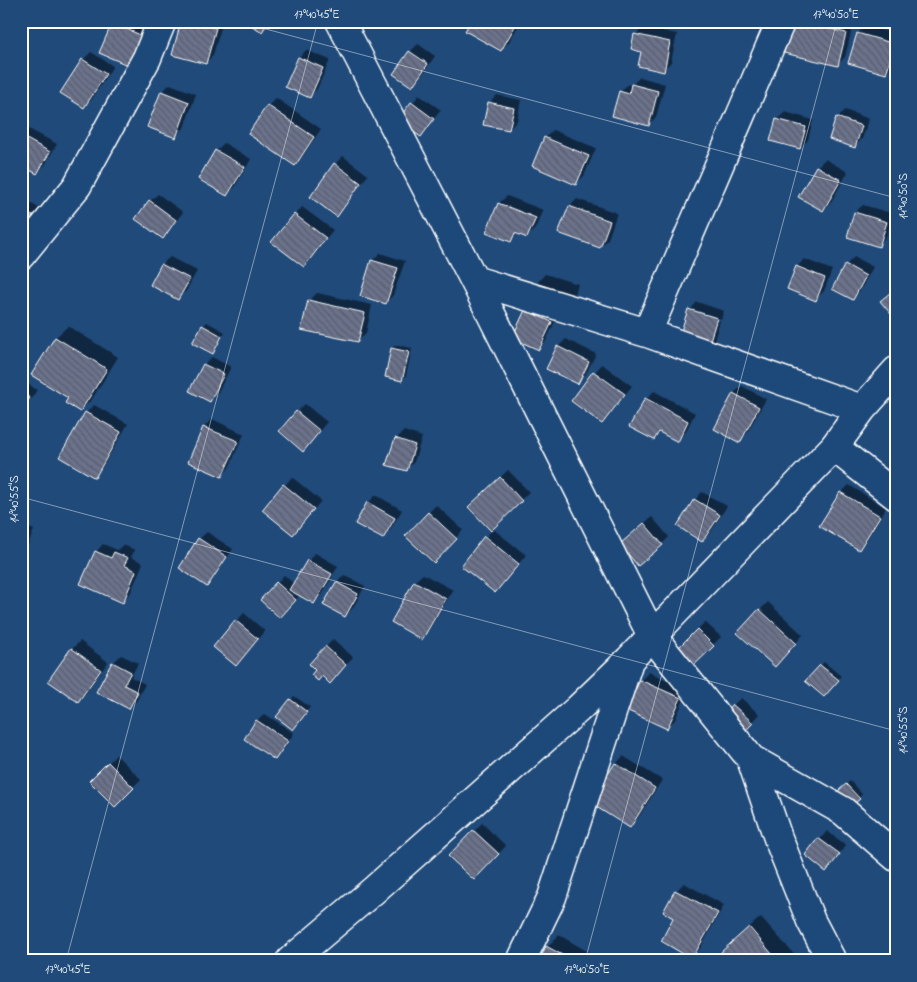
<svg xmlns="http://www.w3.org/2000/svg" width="917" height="982" font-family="'Indie Flower',sans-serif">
	<defs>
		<pattern id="building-back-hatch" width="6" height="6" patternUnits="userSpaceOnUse" patternTransform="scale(1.25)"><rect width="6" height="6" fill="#6a728c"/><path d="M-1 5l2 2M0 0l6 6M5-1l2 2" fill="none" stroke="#5a5d69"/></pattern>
	</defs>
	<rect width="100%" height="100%" fill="#1f4a7a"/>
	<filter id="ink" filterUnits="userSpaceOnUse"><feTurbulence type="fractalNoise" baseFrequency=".02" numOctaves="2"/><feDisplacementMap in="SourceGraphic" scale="10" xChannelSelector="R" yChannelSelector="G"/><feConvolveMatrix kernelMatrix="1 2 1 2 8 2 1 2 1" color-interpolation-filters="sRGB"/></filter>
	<g filter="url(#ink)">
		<!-- shadow -->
		<path fill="#0007" d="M115,21h18l16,7 -11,28 -25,-32z
			M183,21h40l-10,34 -7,8z
			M472,21h49l-12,21 -8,8z
			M793,21h66l-7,8 -7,28 -8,8z
			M866,26l30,8v22l-3,9 -7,8 -28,-40z
			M643,27l34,7 -6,28 -8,8 -20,-19 -7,-16z
			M418,44l17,12 -15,22 -8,8 -2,-34z
			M306,50l24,10 -13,29 -8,8 -10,-39z
			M91,52l22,14 -21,33 -8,8 -1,-47z
			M640,77l25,7 -9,33 -8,8 -28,-33 8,-8 4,1z
			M170,84l26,10 -12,34 -8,8 -14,-44z
			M419,95l22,15 -21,26 -21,-16z
			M497,95l24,5 -4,21 -8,8 -20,-26z
			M276,98l45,31 -19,28 -7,7 -27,-58z
			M845,110l24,9 -7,20 -8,8 -17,-29z
			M785,112l28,8 -5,20 -8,8 -23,-28z
			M27,128l30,16 -12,21 -8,8 -16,-9v-30z
			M553,130l43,18 -12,28 -8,7 -31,-45z
			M224,143l27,16 -16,28 -8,8 -11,-44z
			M343,156l25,19 -24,32 -7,8 -2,-51z
			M825,159l23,13 -17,30 -8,8 -23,-13 17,-30z
			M158,194l25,18 -20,26 -13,-37z
			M507,196l36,14 -8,19 -8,8 -9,-4 -8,8 -22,-9 11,-29z
			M23,199l21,12 -23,36v-47z
			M577,199l40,14 -9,26 -8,8 -30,-41z
			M863,205l31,9 -8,23 -8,8 -30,-9 7,-24z
			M302,207l31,23 -29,36 -31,-24z
			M380,253l25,8 -12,34 -7,8 -25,-8 12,-35z
			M170,257l27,14 -11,20 -8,7 -26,-14 10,-20z
			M854,257l19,10 -13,24 -8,8 -6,-34z
			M804,259l28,11 -8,21 -8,8 -19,-32z
			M545,274l33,10 -7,23 -12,6 -13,28 -7,8 -13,-38 6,-7h-1l7,-22z
			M317,293l55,12 -6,28 -8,8 -49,-40z
			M697,302l27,9 -3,8 -29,-10v3l28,9 -6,20 -8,8 -16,-39z
			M207,322l18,10 -13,21 -9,-27z
			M68,326l50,31 -26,42 -12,12 -10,-13 -37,-23 23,-38z
			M566,339l30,15 -11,21 -8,7 -19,-35z
			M396,345l16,3 -6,28 -4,3 -16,-3 6,-28z
			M212,357l19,10 -13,25 -8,8 -6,-35z
			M602,364l30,22 -30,37 -30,-23z
			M21,379l16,11 -16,24z
			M742,386l24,13 -19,34 -8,8 -23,-13 18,-35z
			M654,391l41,22 -10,20 -8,7 -16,-8 -7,7 -8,-40z
			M305,404l22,18 -17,20 -13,-30z
			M94,405l34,19 -26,44 -7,8 -9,-63z
			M212,419l32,15 -15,34 -8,8 -32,-14 15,-35z
			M404,431l18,6 -8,25 -8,8 -10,-31z
			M508,470l21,22 -37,36 34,27 -31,37 -33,-27 30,-35 -22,-23z
			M292,477l29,24 -21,25 -36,-16z
			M849,485l37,23 -20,33 -8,8 -37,-23 20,-33z
			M702,492l25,14 -17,27 -8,8 -7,-41z
			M376,495l26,15 -12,20 -7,8 -15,-35z
			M436,505l27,25 -29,31 -28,-25z
			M652,517l17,20 -7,7 -33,-8z
			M21,524l13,6 -13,31z
			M207,532l26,17 -19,28 -7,8 -8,-46z
			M103,544l14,6 6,-5 12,5 -4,7 12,6 -13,31 -8,7 -26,-49z
			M315,553l23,13 -16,29 -8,8 -14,-8 -12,14 -11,-26 7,-8 10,9 14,-23z
			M423,574l30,16 -24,40 -8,8 -29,-17 23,-40z
			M344,575l21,11 -12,22 -8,8 -8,-34z
			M768,602l35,33 -21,23 -22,-48z
			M244,613l21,18 -22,26 -29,-10z
			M705,622l16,15 -34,33 -15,-15z
			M333,639l20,18 -15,17 -21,-4 9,-23z
			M80,641l28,21 -22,31 -8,8 -6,-52z
			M121,655l17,8 -7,14 14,7 -8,16 -8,8 -16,-45z
			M824,662l17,14 -14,16 -20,-11z
			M649,672l39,18 -13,30 -8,7 -39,-17 13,-30z
			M294,696l16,11 -13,18 -6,-25z
			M741,698l18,16 -19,21 -7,-30z
			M265,714l29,19 -11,17 -8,8 -18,-37z
			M116,755l25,24 -26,26 -24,-24z
			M623,756l39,24 -24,38 -8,8 -14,-62z
			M850,781l12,13 -3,4 -23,-5z
			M482,823l24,23 -32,32 -24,-22z
			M827,831l19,14 -13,17 -26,-7z
			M21,863l6,5 -6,7z
			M684,883l40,22 -24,44 -8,8 -17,-39 1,-27z
			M761,917l39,44h-69l3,-21z
			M559,935l35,20 -3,6h-51l7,-14z"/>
		<!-- building -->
		<path fill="url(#building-back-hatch)" stroke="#fff" d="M181,21h11l24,7 -10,36 -34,-9z
			M244,21h25l-7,11z
			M471,21h47l-17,30 -36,-20z
			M792,21h8l46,12 -8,33 -54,-13z
			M831,21h25l-3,9z
			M112,23l31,13 -13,30 -31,-13z
			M857,33l38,11 -9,30 -38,-11z
			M634,34l36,8 -6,30 -26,-6 3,-14 -10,-3z
			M409,51l19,13 -16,23 -19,-13z
			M298,57l25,11 -13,30 -25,-11z
			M82,59l24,15 -22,34 -24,-15z
			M631,84l27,7 -9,35 -37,-10 7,-25 10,3z
			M161,91l28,11 -13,36 -29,-11z
			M411,102l23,17 -13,18 -24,-16z
			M488,102l26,6 -5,22 -26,-5z
			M267,105l47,32 -19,29 -47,-32z
			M836,117l26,9 -7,22 -26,-9z
			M776,119l30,8 -6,22 -30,-8z
			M21,136l29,16 -13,22 -16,-9z
			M544,137l45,19 -13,29 -44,-19z
			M215,150l30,17 -18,29 -29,-17z
			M334,163l27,20 -24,34 -27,-20z
			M816,166l25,14 -18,31 -25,-14z
			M149,200l27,20 -13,19 -28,-20z
			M498,203l38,15 -9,20 -12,-5 -4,9 -25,-10z
			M569,206l41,15 -10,27 -42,-15z
			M21,210l17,9 -17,30z
			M854,212l33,10 -8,25 -32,-10z
			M294,214l32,24 -22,29 -33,-25z
			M371,260l27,8 -12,36 -26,-8z
			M161,264l29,15 -12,21 -28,-15z
			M845,264l21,12 -13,24 -21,-11z
			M796,266l29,12 -9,23 -29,-12z
			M896,288v30l-1,1 -15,-18z
			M308,300l57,13 -7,29 -57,-12z
			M688,309l29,9 -10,32 -29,-9z
			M525,310l27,12 -13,28 -27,-12z
			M202,325l20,11 -9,18 -21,-11z
			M55,337l52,32 -27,43 -15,-9 3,-5 -37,-23z
			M557,346l32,16 -11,22 -32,-15z
			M391,348l18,4 -7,29 -17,-4z
			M203,364l21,10 -14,28 -21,-11z
			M593,371l32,23 -23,30 -31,-23z
			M21,392l9,6 -9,14z
			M733,393l26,14 -19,36 -26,-14z
			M645,398l43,23 -10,21 -19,-10 -5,8 -25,-13z
			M296,411l24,20 -17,21 -24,-21z
			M85,412l36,20 -26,46 -36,-21z
			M203,427l35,14 -16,36 -34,-15z
			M395,438l20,7 -8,26 -21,-6z
			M500,477l22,24 -31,30 -23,-24z
			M283,484l31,25 -21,26 -31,-25z
			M840,492l40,24 -21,34 -40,-24z
			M694,499l26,16 -18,27 -25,-16z
			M367,502l28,16 -12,21 -28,-15z
			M428,512l29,27 -23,24 -29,-27z
			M644,523l19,22 -25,21 -18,-22z
			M21,535l6,2 -6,15z
			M484,536l35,28 -24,29 -34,-27z
			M198,538l29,19 -20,30 -28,-19z
			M95,551l16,7 3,-6 14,6 -4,7 12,6 -13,32 -43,-19z
			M307,560l25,14 -18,30 -25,-14z
			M414,581l32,18 -24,41 -31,-18z
			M276,582l20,18 -16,18 -20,-18z
			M336,582l22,12 -13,23 -22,-12z
			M759,609l37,34 -21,24 -38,-34z
			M235,620l23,19 -22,27 -23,-19z
			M697,629l17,17 -27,26 -16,-17z
			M325,646l21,19 -16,19 -8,-8 -4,5 -7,-6 4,-5 -6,-6z
			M71,648l30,22 -23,32 -30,-21z
			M112,662l19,10 -7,13 14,7 -9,17 -33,-17z
			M820,665l19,15 -15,17 -19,-16z
			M640,680l41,18 -14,31 -41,-19z
			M290,699l17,13 -14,18 -17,-13z
			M732,704l21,19 -21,22 -20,-18z
			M256,720l32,21 -13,19 -31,-21z
			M108,762l26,26 -19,19 -26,-26z
			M615,763l40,25 -25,40 -40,-25z
			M846,784l14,15 -16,13 -13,-15z
			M473,830l26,24 -25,26 -26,-24z
			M818,838l22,16 -14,18 -21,-17z
			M675,890l43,23 -26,46 -31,-18 12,-23 -10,-6z
			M749,927l29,34h-49l-8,-9z
			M546,946l27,15h-34z"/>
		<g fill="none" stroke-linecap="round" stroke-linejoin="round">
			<!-- minor casing -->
			<g stroke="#fff" stroke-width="31">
				<path id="minor" d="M340,21l134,259 178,356 99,123 92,52 53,46
					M21,255l56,-69 70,-128 15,-37
					M474,280l173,53 215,76
					M647,333l134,-312
					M834,447l62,49
					M751,759l27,79 33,83 21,40
					M290,961l84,-71 204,-181 51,-49 205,-213 28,-38 34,-38
					M521,961l31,-64 76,-233"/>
			</g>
			<!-- minor -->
			<use href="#minor" stroke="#1f4a7a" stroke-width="28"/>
		</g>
	</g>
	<!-- ticks -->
	<path fill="none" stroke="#fff" stroke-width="1" stroke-opacity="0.45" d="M236,21l660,177M21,497l875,234M66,961l252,-940M585,961l252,-940"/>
	<!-- margin -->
	<rect width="917" height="982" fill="none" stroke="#1f4a7a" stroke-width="55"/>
	<rect x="28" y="28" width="862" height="926" fill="none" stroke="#fff" stroke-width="2"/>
	<g font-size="12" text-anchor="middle" fill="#fff">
		<text x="317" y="18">17°40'45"E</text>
		<text x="836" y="18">17°40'50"E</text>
		<text transform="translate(903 196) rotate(-90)" y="4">14°40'50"S</text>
		<text transform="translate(14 499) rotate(-90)" y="4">14°40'55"S</text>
		<text transform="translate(903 730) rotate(-90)" y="4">14°40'55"S</text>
		<text x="68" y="973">17°40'45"E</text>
		<text x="587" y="973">17°40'50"E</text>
	</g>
</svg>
